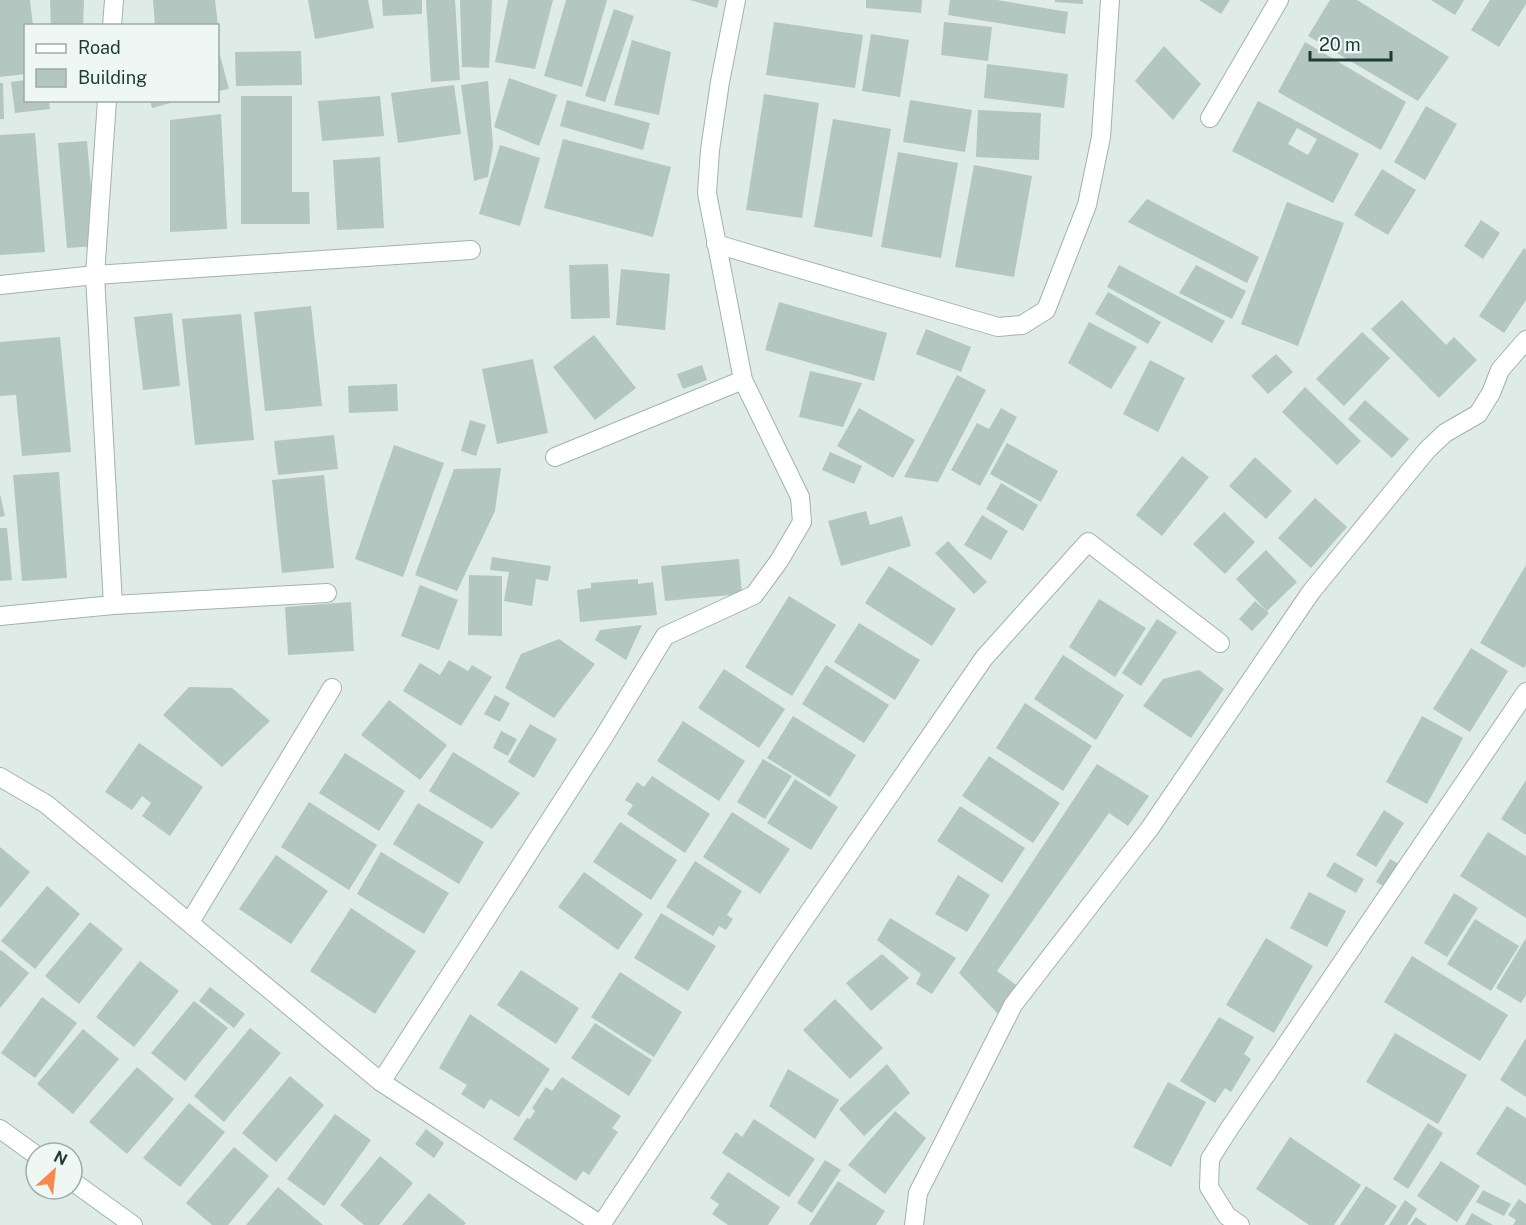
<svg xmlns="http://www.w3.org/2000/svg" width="1526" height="1225" font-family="'Public Sans',sans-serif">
	<rect width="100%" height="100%" fill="#deebe6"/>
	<!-- building -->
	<path fill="#b3c6c0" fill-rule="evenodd" d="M0,0h30l3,26h-7v48l-26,3z
		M50,0h34l-1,26h-32z
		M153,0h62l3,26h-63z
		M308,0h60l6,28 -59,11z
		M382,0h40v14l-39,2z
		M426,0h29l5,80 -29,2z
		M460,0h32l-3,68 -27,-1z
		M508,0h45l-18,69 -40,-7z
		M566,0h41l-25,87 -38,-11z
		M690,0h29l-2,8z
		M866,0h56l-1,13 -55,-5z
		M950,0h47l71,12 -3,22 -117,-19z
		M1055,0h28v4l-28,-2z
		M1199,0h31l-9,14z
		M1330,0h27l92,57 -31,44 -110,-65z
		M1431,0h33l-9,15z
		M1490,0h36v4l-27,43 -28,-17z
		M614,9l20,7 -29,86 -20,-6z
		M774,22l89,13 -8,53 -89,-13z
		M944,22l48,5 -4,34 -47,-6z
		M871,34l38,6 -9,57 -38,-6z
		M632,40l39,12 -12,63 -45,-10z
		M1305,42l101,60 -25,48 -103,-58z
		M1164,46l37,38 -28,36 -38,-39z
		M218,48l11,41 -11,2z
		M301,51l1,34 -66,1 -1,-34z
		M987,64l81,10 -4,34 -80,-10z
		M509,78l48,17 -18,51 -45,-19z
		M26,80v20h23l1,9 -35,4 -4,-31z
		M488,81l5,65 -5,31 -14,4 -13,-96z
		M0,83h3l1,36h-4z
		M454,85l7,49 -63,9 -7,-50z
		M764,94l55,9 -17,115 -56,-8z
		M241,96h51v96h17l1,32h-69z
		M380,96l4,40 -62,5 -4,-40z
		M150,100h27l1,1 -26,7z
		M567,100l83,23 -7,27 -83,-24z
		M910,100l62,10 -7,42 -62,-10z
		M1258,101l101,53 -26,49 -101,-52zM1297,128l20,11 -9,16 -20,-11z
		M1426,106l31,18 -32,56 -31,-18z
		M978,110l63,3 -2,47 -63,-3z
		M221,114l6,115 -57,3v-112z
		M833,119l58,10 -19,108 -58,-10z
		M35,133l10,119 -45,3v-120z
		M563,139l108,28 -18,70 -109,-29z
		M87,141l9,105 -29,2 -9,-105z
		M500,145l40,13 -20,68 -41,-12z
		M898,152l60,11 -17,95 -60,-11z
		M380,157l4,71 -47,2 -4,-70z
		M974,165l58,11 -18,101 -59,-10z
		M1382,169l34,21 -28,45 -34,-20z
		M1147,199l112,58 -12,26 -119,-61z
		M1287,202l57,21 -46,123 -57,-22z
		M1481,220l19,13 -17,26 -19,-13z
		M1524,248l2,2v50l-22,33 -25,-17z
		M608,264l2,54 -39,1 -2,-54z
		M1119,265l106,56 -13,22 -105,-56z
		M1196,265l50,26 -14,28 -53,-26z
		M621,269l49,5 -5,56 -49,-5z
		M1108,292l53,30 -13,22 -53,-30z
		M1402,300l44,45 8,-8 23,23 -38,38 -68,-69z
		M779,302l108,31 -13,48 -109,-31z
		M311,306l11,100 -57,5 -11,-99z
		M172,313l8,73 -37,4 -9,-73z
		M241,314l13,126 -59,5 -13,-126z
		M1089,322l48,25 -26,42 -43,-26z
		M926,329l45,18 -10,25 -45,-18z
		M1362,332l28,26 -46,48 -28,-27z
		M594,335l42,53 -41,32 -42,-53z
		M60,337l11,115 -49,4 -6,-61 -16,1v-54z
		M1276,354l17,18 -25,22 -17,-18z
		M533,359l15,74 -51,11 -15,-75z
		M1150,360l35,18 -27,54 -35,-18z
		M702,365l5,15 -24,9 -6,-15z
		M810,371l52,12 -19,44 -44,-10z
		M957,375l29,15 -48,92 -34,-5z
		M397,384l1,27 -49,2 -1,-27z
		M1305,387l56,54 -24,24 -55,-53z
		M1365,400l44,39 -17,19 -44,-39z
		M859,408l56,32 -22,38 -56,-32z
		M1001,408l16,9 -37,69 -29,-16 26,-47 12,6z
		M470,420l16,5 -10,31 -15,-5z
		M334,435l4,34 -60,6 -4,-34z
		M1007,443l51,28 -17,31 -51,-28z
		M394,445l50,18 -41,114 -48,-18z
		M830,452l32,14 -8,18 -32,-14z
		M1182,456l27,21 -47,59 -26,-21z
		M1255,457l37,34 -26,28 -37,-33z
		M501,468l-6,43 -38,80 -42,-16 39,-106z
		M59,472l8,106 -45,3 -9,-106z
		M324,475l10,93 -52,5 -10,-93z
		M1001,483l37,22 -15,26 -37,-22z
		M0,494l5,22 -5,1z
		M1315,498l32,29 -36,41 -33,-30z
		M866,511l4,14 32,-9 9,30 -70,20 -13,-45z
		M1224,512l31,30 -30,32 -32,-30z
		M982,515l26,16 -17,29 -27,-15z
		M0,528h7l5,52 -12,1z
		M948,541l39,41 -13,12 -39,-41z
		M1266,550l31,32 -30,29 -31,-32z
		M492,557l59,9 -3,15 -12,-2 -4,27 -28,-5 5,-29 -19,-2z
		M739,559l3,35 -77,7 -4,-35z
		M1526,565v100l-2,3 -44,-25z
		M889,566l67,43 -24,37 -67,-43z
		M469,575l33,1v60l-34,-1z
		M638,579v5l15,-2 4,33 -77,7 -3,-32 14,-2v-5z
		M420,585l38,15 -19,50 -38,-14z
		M789,596l47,29 -44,71 -47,-29z
		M1099,599l47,29 -31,49 -46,-30z
		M1255,601l14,12 -17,18 -13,-12z
		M351,602l3,49 -66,4 -3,-48z
		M1157,619l20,13 -36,54 -19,-13z
		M859,623l61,37 -25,40 -61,-38z
		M642,625l-16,35 -31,-20 5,-10z
		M559,639l36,25 -41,54 -49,-30 16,-34z
		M1471,648l37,23 -38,61 -37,-23z
		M1063,655l61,40 -28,45 -62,-41z
		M449,660l19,11 4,-6 20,12 -31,49 -58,-35 17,-28 20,12z
		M826,665l63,40 -25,38 -62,-39z
		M724,669l61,40 -26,39 -61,-40z
		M1199,670l25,19 -33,49 -48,-32 20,-27z
		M189,687l43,1 38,33 -48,46 -59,-52z
		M495,695l15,8 -10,19 -16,-8z
		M389,700l58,45 -27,35 -59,-45z
		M1025,703l67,43 -29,45 -67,-43z
		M793,716l63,39 -26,42 -63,-39z
		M1422,716l41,22 -36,66 -41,-22z
		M683,721l62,40 -26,40 -62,-40z
		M530,724l27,15 -23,39 -26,-16z
		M501,731l16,8 -9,17 -15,-8z
		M139,743l64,44 -33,49 -28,-20 9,-13 -9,-7 -10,14 -27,-18z
		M453,752l67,41 -28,36 -63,-38z
		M345,753l60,38 -26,40 -60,-38z
		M989,756l71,47 -27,40 -71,-47z
		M763,759l29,17 -27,43 -28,-17z
		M1097,764l52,32 -21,30 -19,-13 -112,158 22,16 -20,28 -40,-42z
		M652,776l58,38 -25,39 -58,-39 6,-9 -8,-5 12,-18 7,5z
		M795,779l43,28 -27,43 -44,-27z
		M1526,780v55l-25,-16z
		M309,802l68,43 -28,45 -68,-43z
		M418,803l66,39 -25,42 -66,-40z
		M960,806l65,42 -23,35 -65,-42z
		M1384,810l20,13 -28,44 -20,-12z
		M732,812l58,37 -30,45 -57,-37z
		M620,822l57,38 -26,40 -58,-38z
		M1488,832l38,24v62l-66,-42z
		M0,847l30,25 -30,36z
		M381,852l68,41 -25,41 -67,-40z
		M276,855l52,36 -37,53 -52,-35z
		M1390,859l14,8 -14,23 -14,-8z
		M695,861l47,30 -15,24 6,4 -7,11 -7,-4 -6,10 -47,-29z
		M1334,862l30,17 -8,14 -30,-17z
		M584,872l59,42 -25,36 -60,-43z
		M958,875l32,20 -23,37 -32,-18z
		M47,886l33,28 -45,55 -34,-28z
		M1309,892l37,19 -19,36 -37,-19z
		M1454,893l24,15 -31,49 -23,-14z
		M351,908l65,43 -41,63 -65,-43z
		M661,913l55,33 -28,45 -54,-33z
		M890,918l66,40 -24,36 -16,-10 5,-10 -44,-34z
		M1475,919l44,27 -28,45 -44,-27z
		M90,922l33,27 -44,55 -34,-28z
		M1266,938l47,28 -39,67 -48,-28z
		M1526,938v57l-5,8 -25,-15z
		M1,950l28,23 -29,35v-57z
		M882,954l27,24 -38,33 -25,-28z
		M1412,956l96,59 -28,46 -96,-59z
		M140,961l39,30 -45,56 -38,-30z
		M521,970l58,38 -23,36 -59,-39z
		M620,972l62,40 -28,45 -63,-40z
		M210,987l35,27 -11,14 -35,-27z
		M42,997l35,26 -42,55 -34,-25z
		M835,999l48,49 -33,31 -47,-49z
		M194,1001l34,27 -43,53 -34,-28z
		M470,1014l80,55 -31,48 -29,-18 -6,10 -23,-15 6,-9 -28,-17z
		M1219,1017l35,20 -10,17 7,5 -20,33 -6,-4 -10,15 -35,-22z
		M595,1023l57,37 -23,36 -58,-38z
		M250,1028l31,25 -57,69 -30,-26z
		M83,1029l36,30 -46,55 -36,-30z
		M1395,1033l72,42 -29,49 -72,-42z
		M1526,1038v59l-26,-17z
		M887,1064l23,29 -46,43 -25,-27z
		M137,1067l37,32 -47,55 -38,-32z
		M788,1069l51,31 -24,39 -46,-33z
		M290,1076l34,29 -48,57 -34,-29z
		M562,1077l59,39 -9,12 6,4 -29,43 -6,-4 -7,10 -63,-42 14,-21 3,1 5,-8 -3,-3 14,-21 6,4z
		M1168,1082l38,20 -35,65 -38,-20z
		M189,1103l36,29 -45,55 -37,-29z
		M1507,1106l19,12v68l-50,-32z
		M895,1111l31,27 -41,56 -37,-29z
		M335,1114l36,26 -47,66 -37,-27z
		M754,1119l61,40 -26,38 -67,-44 14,-21 6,5z
		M1428,1123l15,10 -35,56 -15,-10z
		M426,1129l18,14 -10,15 -19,-14z
		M1290,1137l71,48 -27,40h-25l-53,-36z
		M234,1147l35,29 -41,49h-16l-26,-22z
		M380,1156l33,27 -34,42h-15l-24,-20z
		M825,1160l16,10 -29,43 -15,-10z
		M1441,1161l39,25 -23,36 -40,-26z
		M728,1172l52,35 -12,18h-40l-16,-11 7,-10 -9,-6z
		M838,1181l47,30 -9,14h-67z
		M1366,1186l31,20 -13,19h-44z
		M278,1187l45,38h-77z
		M1483,1190l28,14 -7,12 -28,-14z
		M429,1193l37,30 -2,2h-62z
		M1519,1199l7,5v21h-13l3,-5 -8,-5z
		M1405,1200l12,9 -10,16h-18z
		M1472,1213l21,12h-28z
		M1416,1217l11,8h-17z"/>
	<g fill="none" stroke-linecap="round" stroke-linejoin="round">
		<!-- minor casing -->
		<g stroke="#a1b3ae" stroke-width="20">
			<path id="minor" d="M112,26l2,-26
				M107,100l-12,175 18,330
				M1210,118l69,-118
				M716,244l282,83 24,-2 24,-15 41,-105 14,-68 9,-137
				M0,285l95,-10 376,-25
				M555,457l188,-77
				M0,616l113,-11 214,-12
				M0,777l46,27 335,278 222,-344 62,-102 89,-41 25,-34 23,-39 -2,-25 -57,-117 -36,-187 3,-43 10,-68 16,-82
				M190,922l142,-234
				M381,1082l220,143
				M0,1129l36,26
				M72,1181l61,44
				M601,1225l182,-275 201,-292 104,-116 132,101
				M914,1225l4,-32 95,-188 137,-177 161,-236 116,-142 18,-17 33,-19 13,-21 9,-23 26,-30
				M1240,1225l-13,-9 -18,-29 1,-28 19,-30 297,-437"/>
		</g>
		<!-- minor -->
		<use href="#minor" stroke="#fff" stroke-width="18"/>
	</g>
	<!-- legend -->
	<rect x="24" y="24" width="195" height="78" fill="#eff7f4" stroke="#9caca8" stroke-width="1.5"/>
	<rect x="36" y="44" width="30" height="9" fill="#ffffff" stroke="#9caca8" stroke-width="1.5"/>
	<text x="78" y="54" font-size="18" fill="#1f3b36">Road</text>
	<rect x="36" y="69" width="30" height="18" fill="#b3c6c0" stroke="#9caca8" stroke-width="1.5"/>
	<text x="78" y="84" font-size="18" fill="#1f3b36">Building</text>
	<!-- north arrow -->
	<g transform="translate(54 1171) rotate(27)"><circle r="28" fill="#eff7f4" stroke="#9caca8" stroke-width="1.5"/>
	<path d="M0-4.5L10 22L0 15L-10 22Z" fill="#fa884d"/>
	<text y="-9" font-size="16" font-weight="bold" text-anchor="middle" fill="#1f3b36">N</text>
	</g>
	<!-- scale -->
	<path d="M1310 51v9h81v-9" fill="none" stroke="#1f3b36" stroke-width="3"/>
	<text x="1319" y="51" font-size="18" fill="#1f3b36" stroke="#eff7f4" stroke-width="4.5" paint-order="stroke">20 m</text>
</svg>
